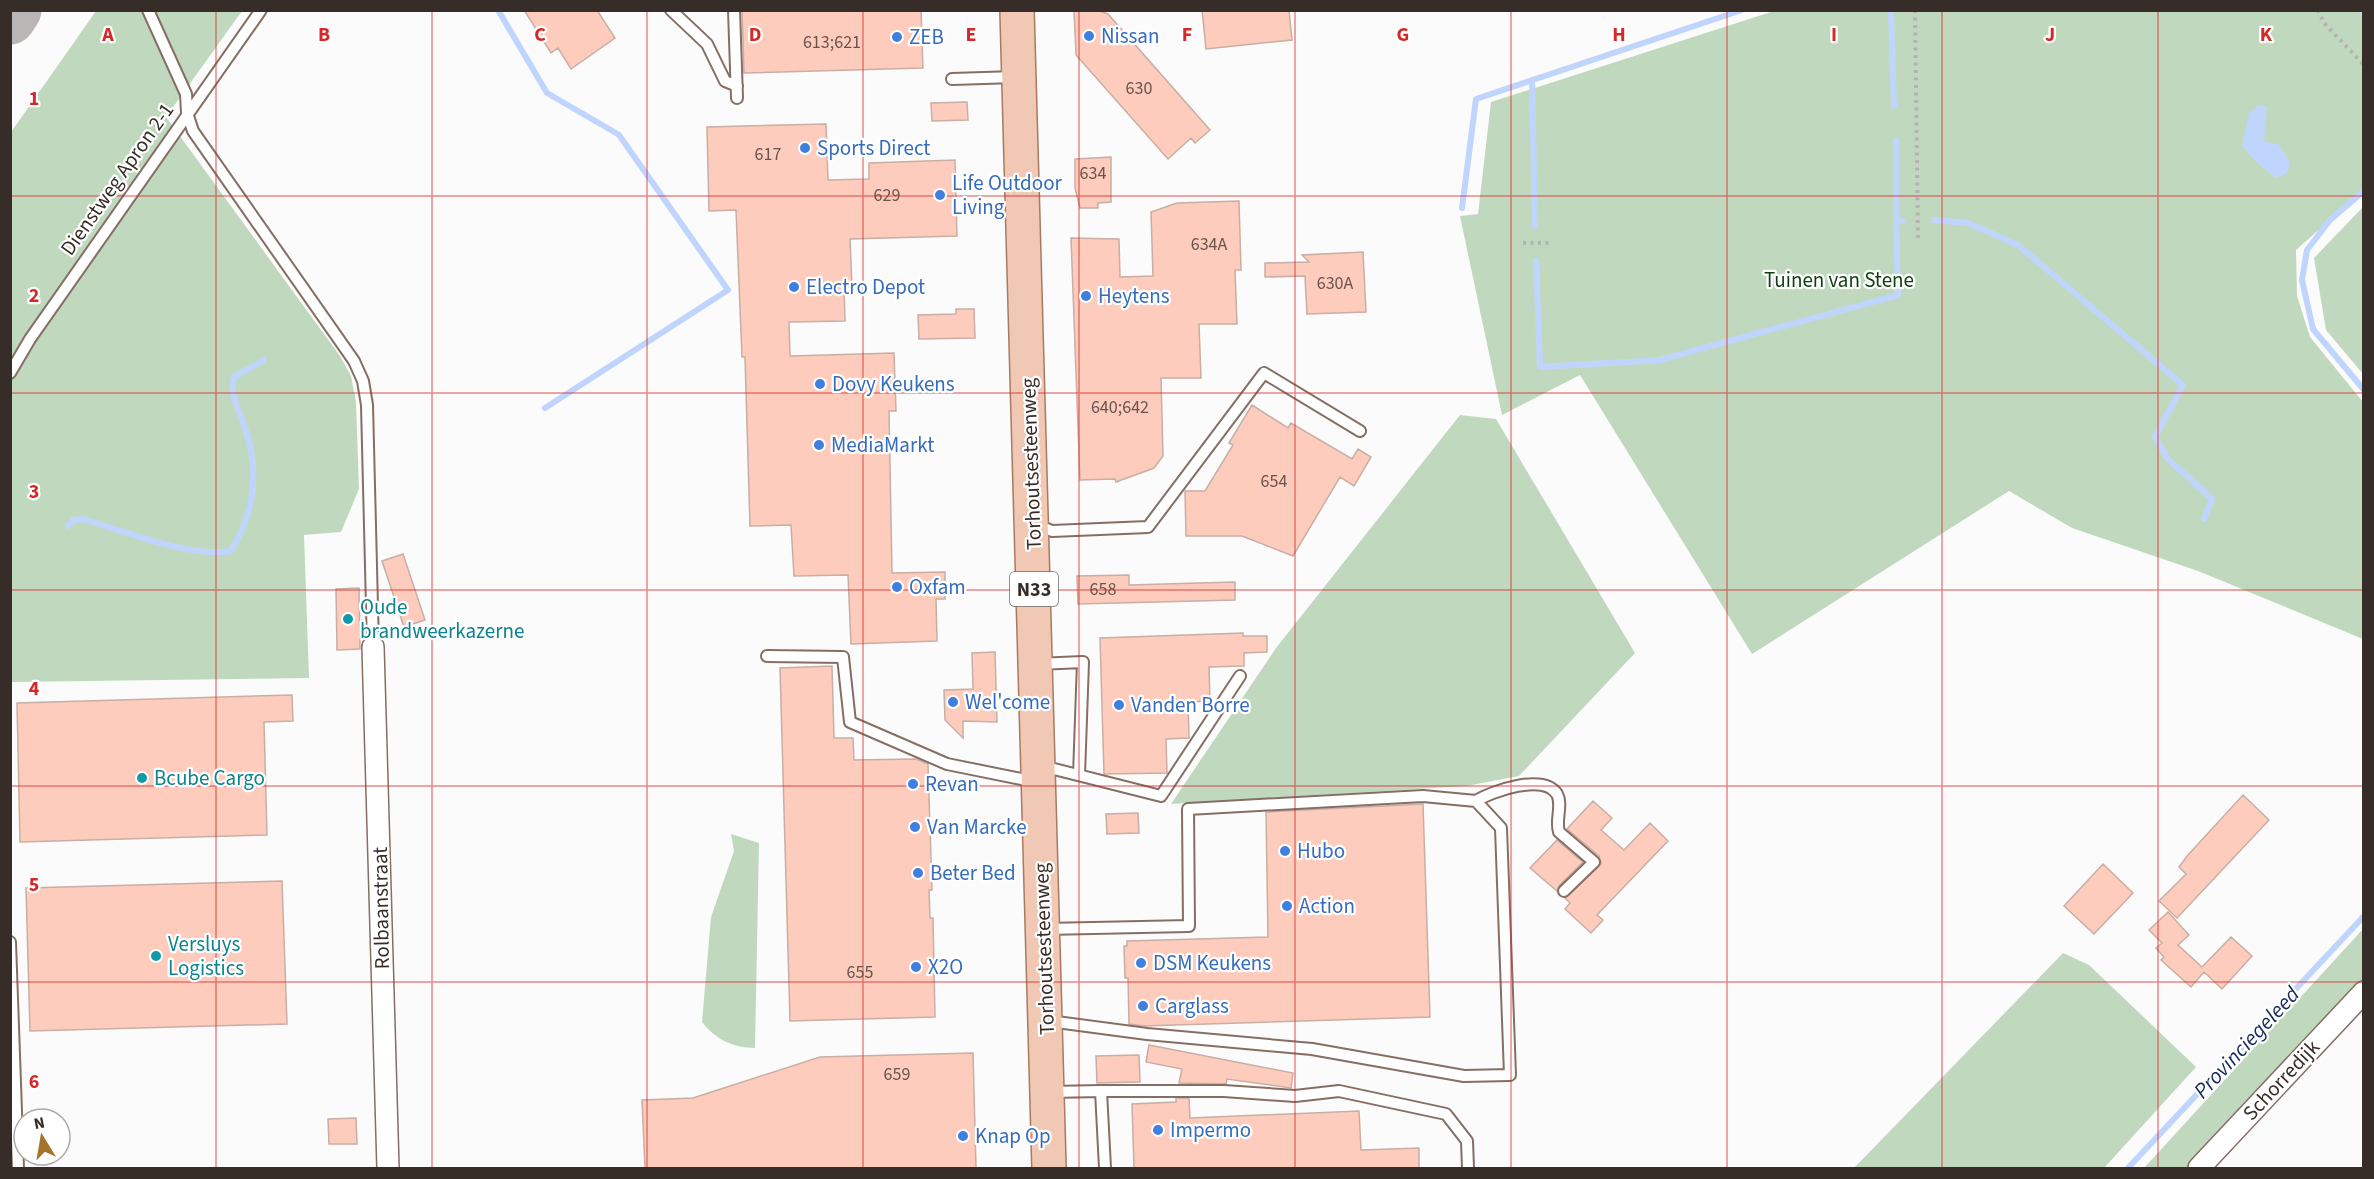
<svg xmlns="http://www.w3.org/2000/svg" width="2374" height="1179" font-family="'Source Sans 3',sans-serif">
	<rect width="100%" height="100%" fill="#fbfbfb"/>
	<!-- green -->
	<path fill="#c0d9be" d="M96,11h146l-76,106 174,239 11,20 5,26 3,87 -18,43 -37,3 5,143 -298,4v-550z
		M1774,11h589v180l-67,59 1,46 13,41 53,65v237l-165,-68 -126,-43 -63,-37 -257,163 -172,-279 -78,40 -42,-199 18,-2 13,-112z
		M2363,207v167l-37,-44 -12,-72z
		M1460,415l36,4 139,234 -116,123 -53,10 -295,18 105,-156z
		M731,834l28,9 -4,205c-22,0 -40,-9 -53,-26l9,-105 23,-66z
		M2363,929v51l-176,188h-43z
		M2063,953l26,12 107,102 -92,101h-250z"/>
	<!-- water -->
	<path fill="#c0d5fe" d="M2259,105l8,2 -3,34 15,4 11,17 -3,11 -11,5 -22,-18 -12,-15 7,-32z"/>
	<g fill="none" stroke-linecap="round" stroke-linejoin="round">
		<!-- stream -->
		<path stroke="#c0d5fe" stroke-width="6" d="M498,10l49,83 69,40
			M1891,10l3,96
			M2360,10l4,4
			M1532,80l3,146
			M1896,140v81
			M2364,191l-34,29 -23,30 -5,30 11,49 51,61
			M1462,208l14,-109 266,-89
			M1934,220l34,3 50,22 165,140 -28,52 13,22 44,40 -8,20
			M1536,261l4,106 120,-7 238,-65 -2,-74h7
			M545,408l183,-118 -109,-155
			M68,526l5,-6 11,-1c39,12 107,39 147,32 23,-38 29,-77 15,-120 -5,-15 -12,-28 -14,-44l2,-10 30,-17
			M2128,1168l236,-252"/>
		<!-- taxiway -->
		<path stroke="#bab6b5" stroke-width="51" d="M10,19l6,-9"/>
	</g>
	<!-- building -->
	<path fill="#feccbc" stroke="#c8aea5" stroke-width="1.5" d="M524,10h73l18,28 -44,31 -13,-21 -7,5z
		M742,10h179l2,58 -179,5z
		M1074,10h23l11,4 102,116 -15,13 -4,-5 -23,21 -92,-104z
		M1202,10h87l3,30 -86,9z
		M967,102l1,18 -36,1 -1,-18z
		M826,124l2,56 41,-1v-16l86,-3 2,76 -107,3 2,48h-8l1,34 -56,1 1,34 104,-3 2,58h-7l3,162 53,-1v27h-9l1,42 -86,3 -3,-69 -54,1 -3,-51 -41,1 -5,-169h-3l-6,-147 -27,1 -2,-84z
		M1111,157v45l-13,1v5h-18l-5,-20v-29z
		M1239,201l2,69h-6l2,54h-38l2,54h-40l2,78 -9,12 -38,14 -1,-3 -35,1 -9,-242 48,1 1,38 33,-1 -2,-64 26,-9z
		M1363,252l3,60 -59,2 -2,-38 -40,1v-14l44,-1 -7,-7z
		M956,309h18l1,29 -56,1 -1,-24 38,-1z
		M1252,405l36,23 3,-5 61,36 6,-10 13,8 -17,29 -14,-9 -47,79 -51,-20h-56l-1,-45h20l28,-46 -4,-2z
		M403,554l22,66 -21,7 -22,-66z
		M1129,575v10l106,-3v18l-157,4 -1,-28z
		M359,588l1,61 -23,1 -1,-61z
		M1243,633v3h24v16l-23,1v13l-35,1 1,34 -22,1 1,36 -23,1 1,34 -63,1 -4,-136z
		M995,652l2,70 -34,-1v17l-18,-18 -1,-30 29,-1 -1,-36z
		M832,666l2,72h19l1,22 62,-1 12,5 4,126h-3l1,28h3l2,99 -145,4 -10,-353z
		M292,695l1,26 -29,1 3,113 -247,7 -3,-139z
		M2243,795l26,25 -92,98 -18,-17 27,-27 -7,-7 9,-12z
		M1593,801l19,17 -11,12 23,20 26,-27 18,18 -71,74 6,5 -12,13 -26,-24 5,-6 -5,-5 36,-34 -2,-8 -32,-27z
		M1423,804l7,213 -287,9 -14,-2 -1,-46h-3l-1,-32h3v-5l141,-4 -2,-125z
		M1138,813l1,20 -32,1 -1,-20z
		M1557,840l26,22 -24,24 -2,5 -27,-23z
		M2103,864l30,29 -39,41 -30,-28z
		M282,881l5,143 -257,7 -4,-143z
		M2168,912l21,23 -11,10 24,22 29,-30 21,19 -30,33 -18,-17 -13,15 -30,-27 3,-3 -8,-9 6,-5 -13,-13z
		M1149,1045l144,28 -2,15 -64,-9 -1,5 -47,-1 3,-14 -36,-7z
		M973,1053l3,115h-331l-3,-68 51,-2 127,-41z
		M1139,1055l1,27 -43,1 -1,-27z
		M1176,1098h13l1,20 169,-7 2,39 58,-2v20h-285l-2,-64 44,-2z
		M356,1118l1,26h-28l-1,-25z"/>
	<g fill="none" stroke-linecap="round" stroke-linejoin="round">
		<!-- service casing -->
		<g stroke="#856e64" stroke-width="14">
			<path id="service" d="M148,10l38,84 1,19 6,18 161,230 9,20 4,24 6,242
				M671,10l36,34 18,37 12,5
				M734,10l3,88
				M952,79l64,-2
				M10,373l20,-34 231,-329
				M1035,524l17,7 96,-4 116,-154 96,58
				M767,656l76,1 7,65 97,42 89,18
				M1037,664l46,-2 -4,113
				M1042,766l119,30 79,-120
				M1476,801c16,-10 68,-28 81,-7 6,11 -2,26 2,38l35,30 -30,29
				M1045,929l144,-3 -1,-117 235,-13 53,5 25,27 9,247 -46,1 -152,-27 -165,-15 -98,-13
				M10,942l8,226
				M1101,1091h123l71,5 44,-5 107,23 21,27 1,27
				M1050,1092l51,-1 4,77"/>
		</g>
		<!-- minor casing -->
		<g stroke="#856e64" stroke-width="24">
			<path id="minor" d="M373,647l15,521
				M2199,1168l165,-176"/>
		</g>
		<!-- primary casing -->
		<g stroke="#a97a62" stroke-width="36">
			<path id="primary" d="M1017,10l32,1158"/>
		</g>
		<!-- path -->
		<path stroke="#b5b2b0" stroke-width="4" stroke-dasharray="3 4.5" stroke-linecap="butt" d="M1915,10l3,229
			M2318,10l6,13 40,42
			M1523,243h27"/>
		<!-- service -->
		<use href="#service" stroke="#fff" stroke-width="10"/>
		<!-- minor -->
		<use href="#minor" stroke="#fff" stroke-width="21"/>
		<!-- primary -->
		<use href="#primary" stroke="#f0c8b3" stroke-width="33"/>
	</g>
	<!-- grid -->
	<path fill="none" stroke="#d62828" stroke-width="1.5" stroke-opacity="0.55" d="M216,10v1158M432,10v1158M647,10v1158M863,10v1158M1079,10v1158M1295,10v1158M1511,10v1158M1727,10v1158M1942,10v1158M2158,10v1158M10,196h2354M10,393h2354M10,590h2354M10,786h2354M10,982h2354"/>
	<!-- markers -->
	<g fill="#3f7fe0" stroke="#fff" stroke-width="2">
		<circle cx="1089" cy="36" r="6"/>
		<circle cx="897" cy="37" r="6"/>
		<circle cx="805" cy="148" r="6"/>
		<circle cx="940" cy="195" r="6"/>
		<circle cx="794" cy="287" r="6"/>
		<circle cx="1086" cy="296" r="6"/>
		<circle cx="820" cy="384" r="6"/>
		<circle cx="819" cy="445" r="6"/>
		<circle cx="897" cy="587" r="6"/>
		<circle cx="953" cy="702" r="6"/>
		<circle cx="1119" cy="705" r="6"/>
		<circle cx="913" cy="784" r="6"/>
		<circle cx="915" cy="827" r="6"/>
		<circle cx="1285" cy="851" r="6"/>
		<circle cx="918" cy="873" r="6"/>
		<circle cx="1287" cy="906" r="6"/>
		<circle cx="1141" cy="963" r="6"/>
		<circle cx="916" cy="967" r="6"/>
		<circle cx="1143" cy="1006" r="6"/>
		<circle cx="1158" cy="1130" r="6"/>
		<circle cx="963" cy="1136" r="6"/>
	</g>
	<g fill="#0f9aa8" stroke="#fff" stroke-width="2">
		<circle cx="348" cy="619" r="6"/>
		<circle cx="142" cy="778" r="6"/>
		<circle cx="156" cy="956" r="6"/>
	</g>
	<g text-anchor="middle" stroke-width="4.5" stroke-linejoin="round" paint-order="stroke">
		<!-- number labels -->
		<g font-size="18" fill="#69554d">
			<text x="832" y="48">613;621</text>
			<text x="1139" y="94">630</text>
			<text x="768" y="160">617</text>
			<text x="1093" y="179">634</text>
			<text x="887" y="201">629</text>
			<text x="1209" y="250">634A</text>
			<text x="1335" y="289">630A</text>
			<text x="1120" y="413">640;642</text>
			<text x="1274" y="487">654</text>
			<text x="1103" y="595">658</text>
			<text x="860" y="978">655</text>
			<text x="897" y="1080">659</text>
		</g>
		<!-- shield labels -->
		<rect fill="#fff" stroke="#736c68" stroke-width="1.5" x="1010" y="572" width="48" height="34" rx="4.5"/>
		<g font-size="20" font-weight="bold" fill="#372d28">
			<text x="1034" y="596">N33</text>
		</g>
		<!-- shop labels -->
		<g font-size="21" fill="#366cbe" stroke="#fff" text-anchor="start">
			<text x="1101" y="43">Nissan</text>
			<text x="909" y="44">ZEB</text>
			<text x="817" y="155">Sports Direct</text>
			<text x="952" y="190">Life Outdoor<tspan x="952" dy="24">Living</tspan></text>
			<text x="806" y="294">Electro Depot</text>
			<text x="1098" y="303">Heytens</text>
			<text x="832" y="391">Dovy Keukens</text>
			<text x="831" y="452">MediaMarkt</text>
			<text x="909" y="594">Oxfam</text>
			<text x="965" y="709">Wel'come</text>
			<text x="1131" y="712">Vanden Borre</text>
			<text x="925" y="791">Revan</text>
			<text x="927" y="834">Van Marcke</text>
			<text x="1297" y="858">Hubo</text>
			<text x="930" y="880">Beter Bed</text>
			<text x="1299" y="913">Action</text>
			<text x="1153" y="970">DSM Keukens</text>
			<text x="928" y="974">X2O</text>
			<text x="1155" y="1013">Carglass</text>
			<text x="1170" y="1137">Impermo</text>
			<text x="975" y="1143">Knap Op</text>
		</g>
		<!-- street labels -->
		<g font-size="21" fill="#372d28" stroke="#fff">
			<text transform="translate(117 179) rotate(-55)" y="7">Dienstweg Apron 2-1</text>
			<text transform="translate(1031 464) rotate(-92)" y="7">Torhoutsesteenweg</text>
			<text transform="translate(381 908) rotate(-91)" y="7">Rolbaanstraat</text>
			<text transform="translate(1044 949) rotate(-92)" y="7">Torhoutsesteenweg</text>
			<text transform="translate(2281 1080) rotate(-47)" y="7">Schorredijk</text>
		</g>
		<!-- park labels -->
		<g font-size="21" fill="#0f3f10" stroke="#fff">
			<text x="1839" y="287">Tuinen van Stene</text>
		</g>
		<!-- culture labels -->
		<g font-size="21" fill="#0d838f" stroke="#fff" text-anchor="start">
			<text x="360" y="614">Oude<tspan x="360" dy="24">brandweerkazerne</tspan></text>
			<text x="154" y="785">Bcube Cargo</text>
			<text x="168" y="951">Versluys<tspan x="168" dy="24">Logistics</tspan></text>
		</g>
		<!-- water labels -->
		<g font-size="22" font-style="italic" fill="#152a5b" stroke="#fff">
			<text transform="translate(2246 1042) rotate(-47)" y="8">Provinciegeleed</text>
		</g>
	</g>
	<g font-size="20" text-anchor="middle" font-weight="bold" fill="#d62828" stroke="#fff" stroke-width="4.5" stroke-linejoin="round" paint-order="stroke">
		<text x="108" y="41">A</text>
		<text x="324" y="41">B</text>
		<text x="540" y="41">C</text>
		<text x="755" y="41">D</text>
		<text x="971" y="41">E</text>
		<text x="1187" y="41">F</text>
		<text x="1403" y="41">G</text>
		<text x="1619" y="41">H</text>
		<text x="1834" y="41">I</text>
		<text x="2050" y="41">J</text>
		<text x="2266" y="41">K</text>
		<text x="34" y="105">1</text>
		<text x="34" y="302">2</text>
		<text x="34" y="498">3</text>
		<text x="34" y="695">4</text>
		<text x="34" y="891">5</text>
		<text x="34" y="1088">6</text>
	</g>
	<!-- border -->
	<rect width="2374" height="1179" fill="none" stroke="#372d28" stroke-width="24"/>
	<!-- north arrow -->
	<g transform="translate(42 1137) rotate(349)"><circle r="28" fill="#ffffff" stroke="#afaba9" stroke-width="1.5"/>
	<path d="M0-4.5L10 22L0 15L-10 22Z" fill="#a47429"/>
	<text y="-9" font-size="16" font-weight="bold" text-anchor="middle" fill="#372d28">N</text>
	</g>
</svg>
